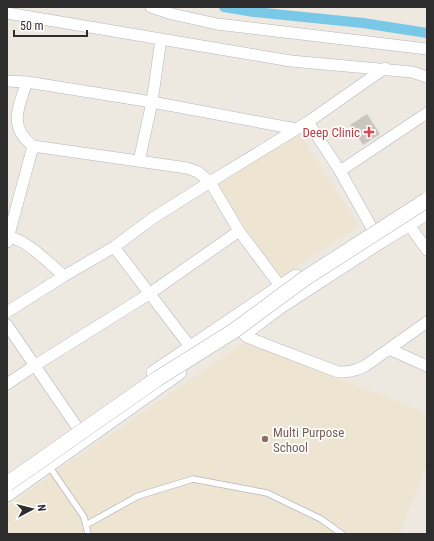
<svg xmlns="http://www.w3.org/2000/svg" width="434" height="541" font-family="'Roboto Condensed',sans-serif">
	<rect width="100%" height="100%" fill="#ede8e0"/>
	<!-- education -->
	<path fill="#ede5d1" d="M299,133l60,93 -81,52 -60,-93z
		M245,342l182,71v52l-28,69h-392v-28z"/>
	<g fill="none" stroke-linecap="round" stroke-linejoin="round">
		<!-- canal -->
		<path stroke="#7ac8e8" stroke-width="10" d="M224,7l30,5 109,11 64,10"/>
	</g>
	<!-- building -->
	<path fill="#c9c6be" d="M367,114l13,20 -17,11 -13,-20z"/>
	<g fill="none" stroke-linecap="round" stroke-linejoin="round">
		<!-- lane casing -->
		<g stroke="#b3b6bf" stroke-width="7">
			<path id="lane" d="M49,466l35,51 4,17
				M86,525l52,-29 55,-17 74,14 54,26 21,15"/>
		</g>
		<!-- street casing -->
		<g stroke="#b3b6bf" stroke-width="12">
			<path id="street" d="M151,7l21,7 45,10 210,25
				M7,13l284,48 121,11 15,5
				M7,81l20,1 125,20 144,27
				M27,82c-9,26 -19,45 6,64l154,22 11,4 12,10 29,49 42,56
				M308,122l32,49 38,68
				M139,161l13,-59 9,-63
				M340,171l87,-58
				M404,218l23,32
				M7,236c23,6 39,25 57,40
				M7,242l26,-96
				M114,247l81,106
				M7,312l57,-36 50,-29 39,-29 57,-36 98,-60 77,-54
				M7,325l70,102
				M243,333l4,4 28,11 63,24c11,0 17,-1 27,-6l62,-44
				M389,349l38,17
				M7,384l27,-18 115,-72 90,-63"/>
		</g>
		<!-- secondary casing -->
		<g stroke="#b3b6bf" stroke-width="16">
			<path id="secondary" d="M249,329l31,-23 100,-65 47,-29
				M154,373l142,-96
				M7,494l172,-122"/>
		</g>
		<!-- lane -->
		<use href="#lane" stroke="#fff" stroke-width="5.5"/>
		<!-- street -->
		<use href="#street" stroke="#fff" stroke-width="11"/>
		<!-- secondary -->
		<use href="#secondary" stroke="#fff" stroke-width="15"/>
		<!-- secondary-bridge casing -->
		<g stroke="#b3b6bf" stroke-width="16" stroke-linecap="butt">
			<path id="secondary-bridge" d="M7,484l150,-105 78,-49 69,-51 123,-79"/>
		</g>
		<!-- secondary-bridge -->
		<use href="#secondary-bridge" stroke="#fff" stroke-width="15"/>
	</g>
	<!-- markers -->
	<path fill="#e0444e" stroke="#fff" stroke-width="1.5" d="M367 126h4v4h4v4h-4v4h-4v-4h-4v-4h4z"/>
	<circle fill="#8d6e63" stroke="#fff" stroke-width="1.5" cx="265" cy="439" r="4"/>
	<g text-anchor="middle" stroke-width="3.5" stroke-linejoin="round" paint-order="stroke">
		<!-- health labels -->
		<g font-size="13" fill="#be3a42" stroke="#fff" text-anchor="end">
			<text x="360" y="137">Deep Clinic</text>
		</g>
		<!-- education labels -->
		<g font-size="13" fill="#785e54" stroke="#fff" text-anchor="start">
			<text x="273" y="437">Multi Purpose<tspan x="273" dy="15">School</tspan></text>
		</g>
	</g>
	<!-- border -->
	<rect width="434" height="541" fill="none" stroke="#2d2d2d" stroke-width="16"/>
	<!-- north arrow -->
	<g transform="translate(32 509) rotate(83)" stroke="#ffffff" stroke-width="3" paint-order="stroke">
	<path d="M0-3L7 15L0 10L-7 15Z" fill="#2d2d2d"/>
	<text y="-6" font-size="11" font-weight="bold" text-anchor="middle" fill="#2d2d2d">N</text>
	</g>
	<!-- scale -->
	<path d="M14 30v6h73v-6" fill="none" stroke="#2d2d2d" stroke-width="2"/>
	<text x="20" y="30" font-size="12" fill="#2d2d2d" stroke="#ffffff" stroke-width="3" paint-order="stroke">50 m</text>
</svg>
